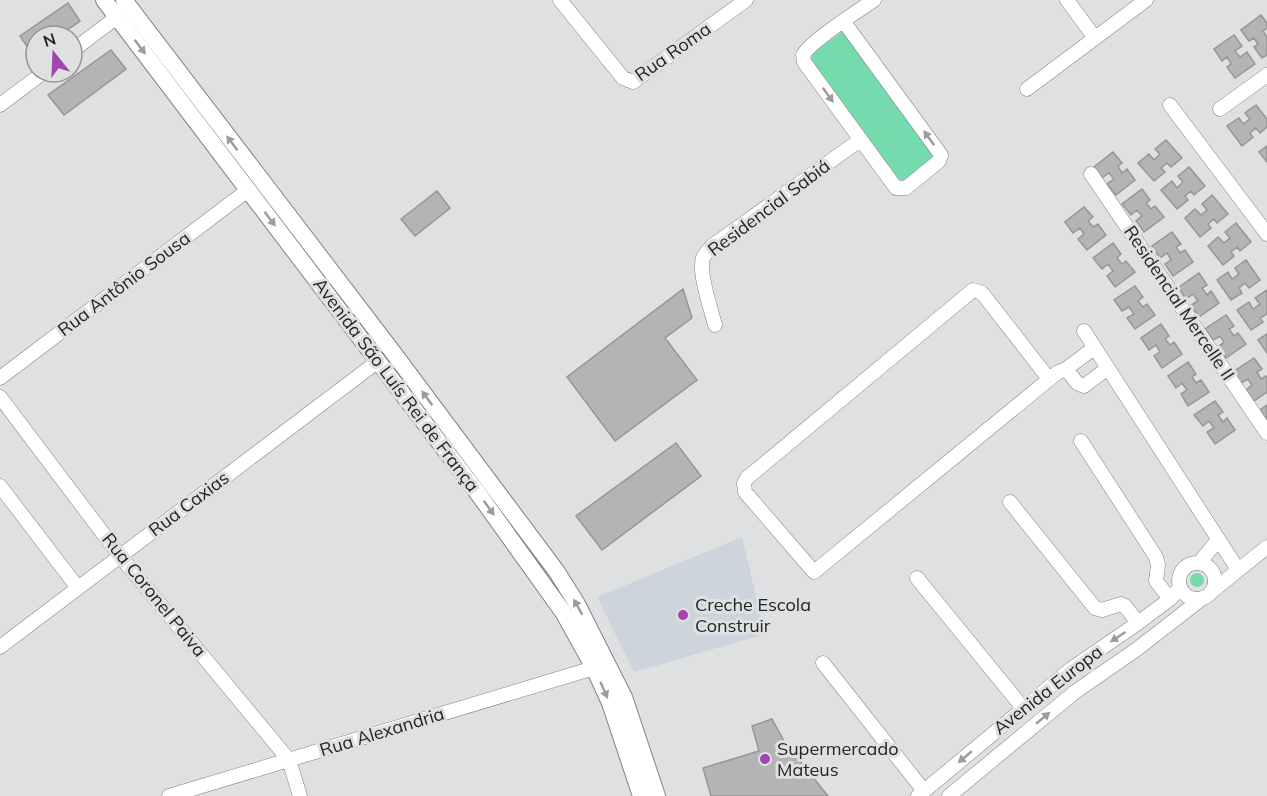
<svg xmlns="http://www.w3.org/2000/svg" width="1267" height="796" font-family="Mulish,sans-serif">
	<rect width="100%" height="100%" fill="#dfe0e1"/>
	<!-- built -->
	<path fill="#ced4db" d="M742,537l23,97 -131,38 -37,-75z"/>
	<!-- green -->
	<path fill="#75dbad" d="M843,31l92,125 -30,25 -7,-2 -87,-117 1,-9z
		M1190 580a7 7 0 1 1 14 0a7 7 0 1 1-14 0Z"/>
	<!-- building -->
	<path fill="#b4b4b5" stroke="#969597" stroke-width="1.5" d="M68,3l12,18 -21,15h-23v15l-4,3 -12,-18z
		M1261,15l6,8v5l-4,3 4,6v18l-5,3 -8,-11 4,-3 -4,-6 -5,3 -8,-11z
		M1234,35l8,11 -7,5 5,6 7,-5 8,12 -20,14 -8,-11 4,-3 -4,-7 -5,4 -8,-12z
		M111,50l15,19 -62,46 -16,-20z
		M1256,105l11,14v8l-7,6 -4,-5 -6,5 3,4 -11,9 -15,-20 12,-8 4,6 7,-5 -5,-6z
		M1166,140l16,18 -11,9 -4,-4 -6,5 4,4 -11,9 -16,-18 11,-9 5,6 6,-6 -5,-5z
		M1267,146v16l-8,-10z
		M1113,152l9,11 -4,3 4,7 5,-4 8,11 -19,15 -9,-11 7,-5 -5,-6 -7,5 -8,-11z
		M1189,167l16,19 -11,9 -3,-4 -6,5 3,4 -11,9 -16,-19 11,-9 5,7 6,-6 -5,-6z
		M1142,189l8,11 -4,3 5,6 4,-3 9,11 -20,15 -8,-11 6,-5 -5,-6 -6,5 -9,-11z
		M437,191l13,17 -35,28 -14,-17z
		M1212,195l16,19 -11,9 -3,-4 -6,5 3,4 -11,9 -15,-19 10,-9 6,6 6,-5 -5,-6z
		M1084,207l9,10 -5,4 5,6 5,-3 8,11 -19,15 -9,-11 6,-5 -4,-6 -7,5 -8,-11z
		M1236,223l15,19 -11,9 -3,-4 -6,5 3,4 -11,9 -15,-19 10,-9 6,6 6,-5 -5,-6z
		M1172,232l9,12 -5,3 4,6 5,-3 8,12 -20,14 -8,-12 6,-4 -4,-7 -7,5 -8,-12z
		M1113,243l8,11 -4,4 5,6 4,-3 9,11 -20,15 -8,-11 6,-5 -5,-7 -6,5 -9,-11z
		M1246,260l14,20 -11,8 -4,-5 -6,5 3,5 -11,7 -14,-20 11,-8 4,7 7,-5 -4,-6z
		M1199,273l8,12 -5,3 5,7 4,-4 8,12 -20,14 -8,-12 7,-4 -5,-7 -7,5 -7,-12z
		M1135,286l8,11 -5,4 5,6 4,-3 8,11 -20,14 -8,-11 7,-4 -5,-7 -7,4 -8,-11z
		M683,289l9,29 -27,20 32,42 -82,61 -48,-64z
		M1267,290v24l-7,4 3,4 -12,8 -14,-20 12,-8 4,7 7,-5 -5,-6z
		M1226,315l8,11 -5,3 5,7 4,-3 8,11 -20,14 -8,-11 6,-5 -4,-6 -7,4 -8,-11z
		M1161,324l8,12 -4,3 5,6 4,-3 8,12 -20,14 -8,-12 6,-4 -4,-7 -7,5 -8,-12z
		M1267,334v19l-9,-13z
		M1254,358l8,11 -5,3 4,7 5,-3 1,1v15l-13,9 -8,-11 6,-5 -4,-6 -7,4 -8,-11z
		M1188,362l8,12 -4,3 4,6 5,-3 8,12 -21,14 -7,-12 6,-4 -5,-7 -6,5 -8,-12z
		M1215,401l8,11 -5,3 5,7 4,-4 8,12 -20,14 -8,-12 7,-4 -5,-7 -6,5 -9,-11z
		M1267,405v15l-7,-10z
		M676,443l25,33 -99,74 -26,-34z
		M772,719l12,22 44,55h-117l-8,-28 56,-17 -7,-25z"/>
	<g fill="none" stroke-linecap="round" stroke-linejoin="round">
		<!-- minor casing -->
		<g stroke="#828384" stroke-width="15">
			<path id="minor" d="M560,0l63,78 10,4 113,-82
				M1067,0l28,38
				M844,22l97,133 -2,6 -33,27h-10l-92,-126 -1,-7c9,-15 55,-44 71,-55
				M72,51l45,-34
				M1027,89l119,-89
				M0,105l44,-33
				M1170,105l97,129
				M1220,109l47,-34
				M1091,174l176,259
				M715,325c-4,-16 -17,-53 -12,-67 2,-5 6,-8 9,-12l148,-106
				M1084,331l151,234 1,7
				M1066,369l28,-21
				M0,378l248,-188
				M1049,379l-67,-86 -9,-3 -226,188 -3,5 1,9 69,80 244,-200 8,-3 11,14 7,3 24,-18
				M0,397l120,159 169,204 11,36
				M1081,441l75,116 2,8 -2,16 14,18
				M0,486l78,102
				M1010,502l85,106 7,2 19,-6 4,2 13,17
				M1199,563l19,-23
				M1179 581a18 18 0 1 1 36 0a18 18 0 1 1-36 0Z
				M917,578l106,130
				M1210,593l57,-46
				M0,647l377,-285
				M823,663l101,128
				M169,796l425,-128
				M918,796l153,-127 67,-46 32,-24 10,-11
				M949,796l126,-104 62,-43 67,-52"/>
		</g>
		<!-- major casing -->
		<g stroke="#828384" stroke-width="18">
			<path id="major" d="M104,0l373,492 86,120 31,56 16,35 31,93
				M124,0l268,351 165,221 20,32 47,93 33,99"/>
		</g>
		<!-- minor -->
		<use href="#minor" stroke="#fff" stroke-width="14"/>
		<!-- major -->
		<use href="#major" stroke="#fff" stroke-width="16"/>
	</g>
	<!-- one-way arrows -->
	<defs><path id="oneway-solid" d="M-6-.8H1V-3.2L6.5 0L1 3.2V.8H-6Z" transform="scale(1.5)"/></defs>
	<g fill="#9c9c9c">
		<use href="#oneway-solid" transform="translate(140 47) rotate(53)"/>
		<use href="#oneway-solid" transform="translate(828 95) rotate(54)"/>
		<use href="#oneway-solid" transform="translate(929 138) rotate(-126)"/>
		<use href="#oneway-solid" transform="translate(232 143) rotate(-127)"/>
		<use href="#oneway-solid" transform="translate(270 219) rotate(53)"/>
		<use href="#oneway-solid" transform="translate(427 398) rotate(-127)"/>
		<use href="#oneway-solid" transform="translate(489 508) rotate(54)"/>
		<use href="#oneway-solid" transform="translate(578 607) rotate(-119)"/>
		<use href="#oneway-solid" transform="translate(1118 637) rotate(147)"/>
		<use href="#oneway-solid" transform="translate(604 690) rotate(66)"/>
		<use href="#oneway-solid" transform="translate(1043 718) rotate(-40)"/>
		<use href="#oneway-solid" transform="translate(965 757) rotate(140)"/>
	</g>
	<!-- markers -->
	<g fill="#a145af" stroke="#dfe0e1" stroke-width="2">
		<circle cx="683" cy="615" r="6"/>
		<circle cx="765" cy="759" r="6"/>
	</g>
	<g text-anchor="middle" stroke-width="6" stroke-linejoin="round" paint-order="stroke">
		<!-- street labels -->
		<g font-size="18" fill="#232424" stroke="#dfe0e1">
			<text transform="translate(673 52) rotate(-35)" y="6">Rua Roma</text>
			<text transform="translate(769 208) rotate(-37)" y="6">Residencial Sabiá</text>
			<text transform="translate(124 284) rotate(-37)" y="6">Rua Antônio Sousa</text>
			<text transform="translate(1179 303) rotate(56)" y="6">Residencial Mercelle II</text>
			<text transform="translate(396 385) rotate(53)" y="6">Avenida São Luís Rei de França</text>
			<text transform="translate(189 504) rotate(-37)" y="6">Rua Caxias</text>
			<text transform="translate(154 595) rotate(51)" y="6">Rua Coronel Paiva</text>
			<text transform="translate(1048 690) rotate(-38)" y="6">Avenida Europa</text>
			<text transform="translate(382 732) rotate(-17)" y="6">Rua Alexandria</text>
		</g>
		<!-- poi labels -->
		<g font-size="18" fill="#232424" stroke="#dfe0e1" text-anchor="start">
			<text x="695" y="611">Creche Escola<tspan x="695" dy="21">Construir</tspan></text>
			<text x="777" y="755">Supermercado<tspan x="777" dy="21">Mateus</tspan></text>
		</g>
	</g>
	<!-- north arrow -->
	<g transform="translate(54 54) rotate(342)"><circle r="28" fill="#dfe0e1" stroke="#949595" stroke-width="1.5"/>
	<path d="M0-4.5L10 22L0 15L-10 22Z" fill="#a145af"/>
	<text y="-9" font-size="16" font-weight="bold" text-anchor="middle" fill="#232424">N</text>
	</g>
</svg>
